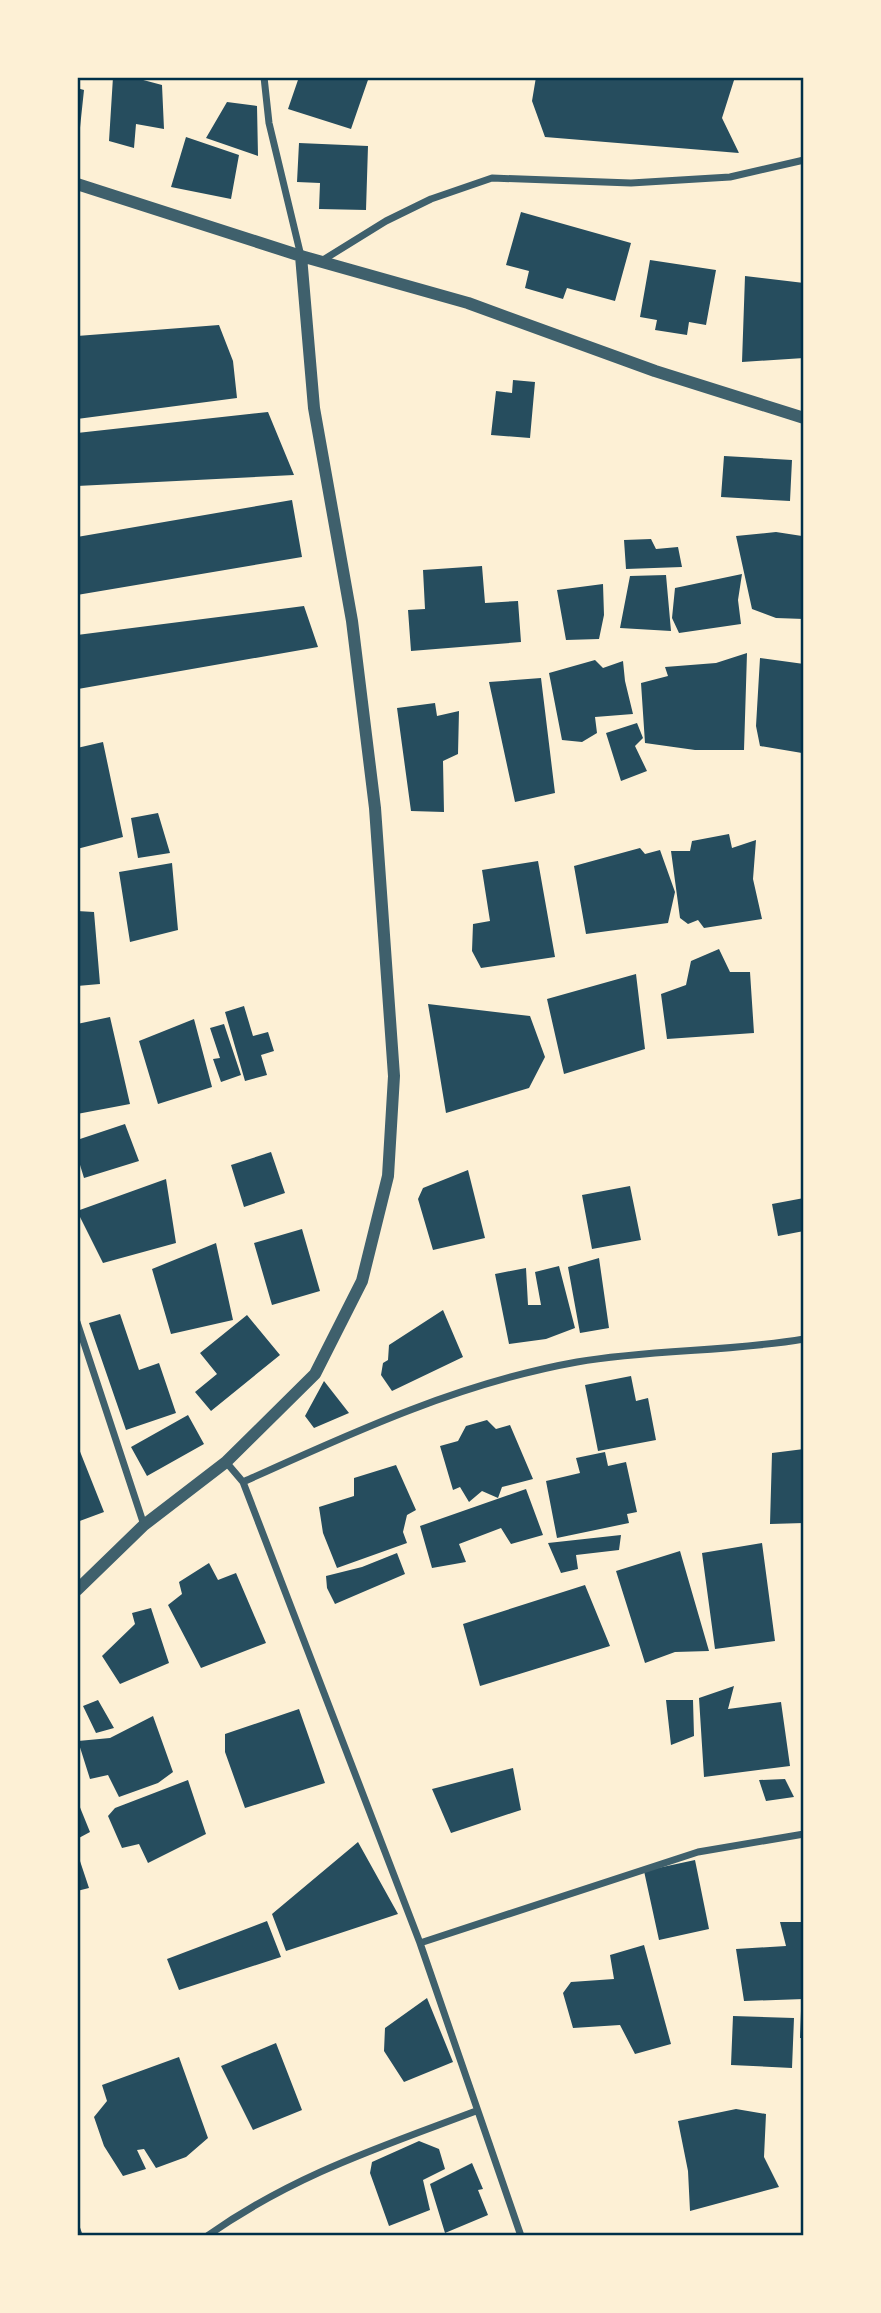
<svg xmlns="http://www.w3.org/2000/svg" width="881" height="2313" font-family="Quicksand,sans-serif">
	<rect width="100%" height="100%" fill="#fdf0d5"/>
	<!-- building -->
	<path fill="#264d5e" d="M113,77h19l30,8 2,44 -28,-5 -2,24 -25,-7z
		M299,77h70l-18,52 -63,-20z
		M536,77h199l-13,41 17,35 -194,-16 -13,-36z
		M77,88l7,2 -5,47h-2z
		M227,102l30,4 1,50 -52,-18z
		M186,137l53,18 -8,44 -60,-12z
		M299,143l69,3 -2,64 -47,-1 1,-26 -23,-1z
		M521,212l110,31 -16,58 -48,-13 -4,11 -38,-11 4,-17 -23,-6z
		M650,260l66,10 -10,55 -17,-3 -2,13 -32,-5 2,-10 -17,-3z
		M745,276l59,7v75l-62,4z
		M219,325l14,36 4,37 -160,21v-83z
		M513,380l22,2 -5,56 -39,-3 5,-44 16,2z
		M268,412l26,63 -217,11v-53z
		M724,456l68,4 -2,41 -69,-4z
		M292,500l10,57 -225,38v-58z
		M776,532l26,4 2,4v79l-28,-1 -24,-9 -16,-73z
		M651,539l5,10 22,-2 4,20 -56,2 -2,-29z
		M482,566l3,37 33,-2 3,41 -110,9 -3,-41 17,-1 -2,-39z
		M742,574l-4,26 3,24 -62,9 -7,-15 3,-30z
		M666,575l5,56 -51,-3 10,-52z
		M603,584l1,31 -5,24 -33,1 -9,-50z
		M304,606l14,41 -240,42 -1,-2v-52z
		M747,653l-3,97h-49l-50,-7 -4,-60 27,-7 -3,-9 51,-4z
		M760,658l44,6 -2,89 -42,-7 -4,-20z
		M595,660l8,8 20,-7 2,20 8,33 -38,3 2,16 -15,9 -20,-2 -13,-67z
		M541,678l14,115 -40,9 -26,-120z
		M435,703l2,13 22,-5 -1,43 -15,7 1,51 -33,-1 -14,-103z
		M637,723l6,15 -8,8 12,25 -26,10 -15,-48z
		M103,742l20,95 -46,12v-101z
		M158,813l12,40 -32,5 -7,-40z
		M729,834l3,14 24,-8 -3,39 9,40 -58,9 -6,-8 -10,4 -8,-6 -9,-67h19l2,-10z
		M640,848l5,6 15,-4 15,42 -7,31 -82,11 -12,-68z
		M538,861l17,96 -74,11 -9,-17 1,-27 17,-3 -8,-51z
		M172,863l6,67 -48,12 -11,-70z
		M77,911l17,1 6,72 -23,2z
		M719,949l11,23h20l4,61 -87,6 -6,-45 25,-9 5,-24z
		M636,974l9,75 -81,25 -17,-75z
		M428,1004l102,12 15,41 -16,31 -83,25z
		M244,1006l9,30 15,-4 6,19 -13,4 6,20 -22,6 -20,-69z
		M110,1017l20,87 -53,10v-90z
		M194,1019l18,68 -54,17 -19,-63z
		M224,1024l17,51 -20,7 -8,-23 7,-1 -10,-30z
		M125,1124l14,37 -55,17 -7,-23v-15z
		M271,1152l14,41 -41,14 -13,-42z
		M468,1170l17,68 -52,12 -15,-51 5,-11z
		M166,1179l10,64 -73,20 -26,-52z
		M630,1186l11,54 -49,9 -10,-54z
		M804,1198v33l-26,5 -6,-32z
		M302,1229l18,62 -48,14 -18,-62z
		M216,1243l17,77 -62,14 -19,-65z
		M599,1258l10,70 -29,5 -12,-66z
		M559,1266l16,62 -29,11 -37,5 -14,-70 31,-6 2,37h13l-6,-33z
		M443,1310l20,47 -71,34 -11,-16 2,-12 5,-3 1,-15z
		M120,1314l19,56 20,-7 17,50 -50,17 -37,-107z
		M247,1315l33,40 -69,56 -16,-19 22,-18 -17,-21z
		M631,1376l5,25 12,-3 8,42 -58,11 -13,-66z
		M324,1381l25,32 -35,15 -9,-12z
		M188,1415l16,29 -57,32 -16,-29z
		M487,1420l9,9 14,-4 23,54 -31,8 -4,11 -16,-7 -13,11 -9,-15 -7,3 -13,-44 18,-5 8,-15z
		M77,1449h2l25,63 -27,10z
		M804,1449v74l-34,1 2,-71z
		M605,1452l3,14 18,-4 11,50 -10,2 2,9 -72,15 -11,-57 34,-8 -4,-15z
		M396,1465l20,45 -9,5 -4,17 4,11 -70,25 -14,-35 -4,-26 35,-11v-18z
		M526,1489l17,46 -32,9 -10,-16 -42,16 7,18 -34,6 -12,-42z
		M621,1535l-2,15 -43,5 2,14 -17,4 -13,-30z
		M762,1543l13,98 -60,8 -13,-96z
		M680,1551l29,100 -34,1 -30,11 -29,-92z
		M397,1553l8,21 -70,30 -8,-16 -1,-12 36,-9z
		M209,1563l9,17 18,-7 30,70 -65,25 -33,-63 14,-11 -3,-12z
		M585,1585l25,61 -130,40 -17,-62z
		M151,1608l18,55 -49,21 -18,-28 33,-32 -3,-11z
		M734,1686l-6,23 53,-7 9,64 -86,11 -5,-79z
		M98,1700l16,28 -18,5 -13,-27z
		M666,1700h27l1,36 -23,9z
		M299,1709l26,74 -80,25 -20,-56v-18z
		M153,1716l20,56 -15,11 -39,14 -11,-22 -18,4 -12,-38 32,-3z
		M513,1768l8,42 -70,23 -19,-44z
		M785,1779l9,18 -28,4 -7,-21z
		M188,1780l18,54 -58,29 -9,-19 -17,4 -14,-32 7,-8z
		M77,1800l13,32 -13,7z
		M358,1842l40,72 -112,37 -14,-37z
		M77,1852l12,36 -12,3z
		M695,1860l14,69 -50,11 -15,-69z
		M267,1921l14,36 -102,33 -12,-31z
		M780,1922h24v77l-60,2 -8,-52 50,-3z
		M644,1945l27,99 -36,10 -15,-29 -47,3 -10,-35 8,-11 43,-3 -4,-24z
		M427,1998l26,64 -49,20 -20,-31 1,-23z
		M801,2011h3v27h-4z
		M733,2016l61,2 -2,50 -61,-3z
		M276,2043l26,67 -49,20 -32,-64z
		M179,2057l29,81 -22,19 -30,11 -12,-19 -7,1 9,19 -23,7 -19,-30 -10,-29 13,-16 -5,-16z
		M736,2109l30,5 -2,43 15,30 -89,24 -2,-40 -10,-50z
		M419,2141l20,8 6,20 -22,11 7,30 -41,16 -19,-53 2,-11z
		M472,2163l11,26 -5,1 10,25 -43,18 -15,-49z
		M77,2219l6,17h-6z"/>
	<g fill="none" stroke-linecap="round" stroke-linejoin="round">
		<!-- minor -->
		<path stroke="#3f606c" stroke-width="7" d="M264,77l5,46 32,133
			M323,260l63,-39 45,-22 61,-21 139,5 99,-6 74,-17
			M77,1322l67,203
			M226,1462l17,20 177,461 101,293
			M243,1482c108,-49 216,-99 334,-120 75,-13 152,-10 227,-23
			M420,1943l278,-91 106,-18
			M207,2236c87,-61 171,-88 269,-125"/>
		<!-- tertiary -->
		<path stroke="#3f606c" stroke-width="12" d="M77,184l224,72 167,47 187,68 149,47
			M77,1590l67,-65 82,-63 89,-88 47,-93 26,-105 6,-100 -19,-268 -23,-187 -38,-213 -13,-152"/>
	</g>
	<!-- border -->
	<rect width="881" height="2313" fill="none" stroke="#fdf0d5" stroke-width="158"/>
	<rect x="79" y="79" width="723" height="2155" fill="none" stroke="#003049" stroke-width="2.5"/>
</svg>
